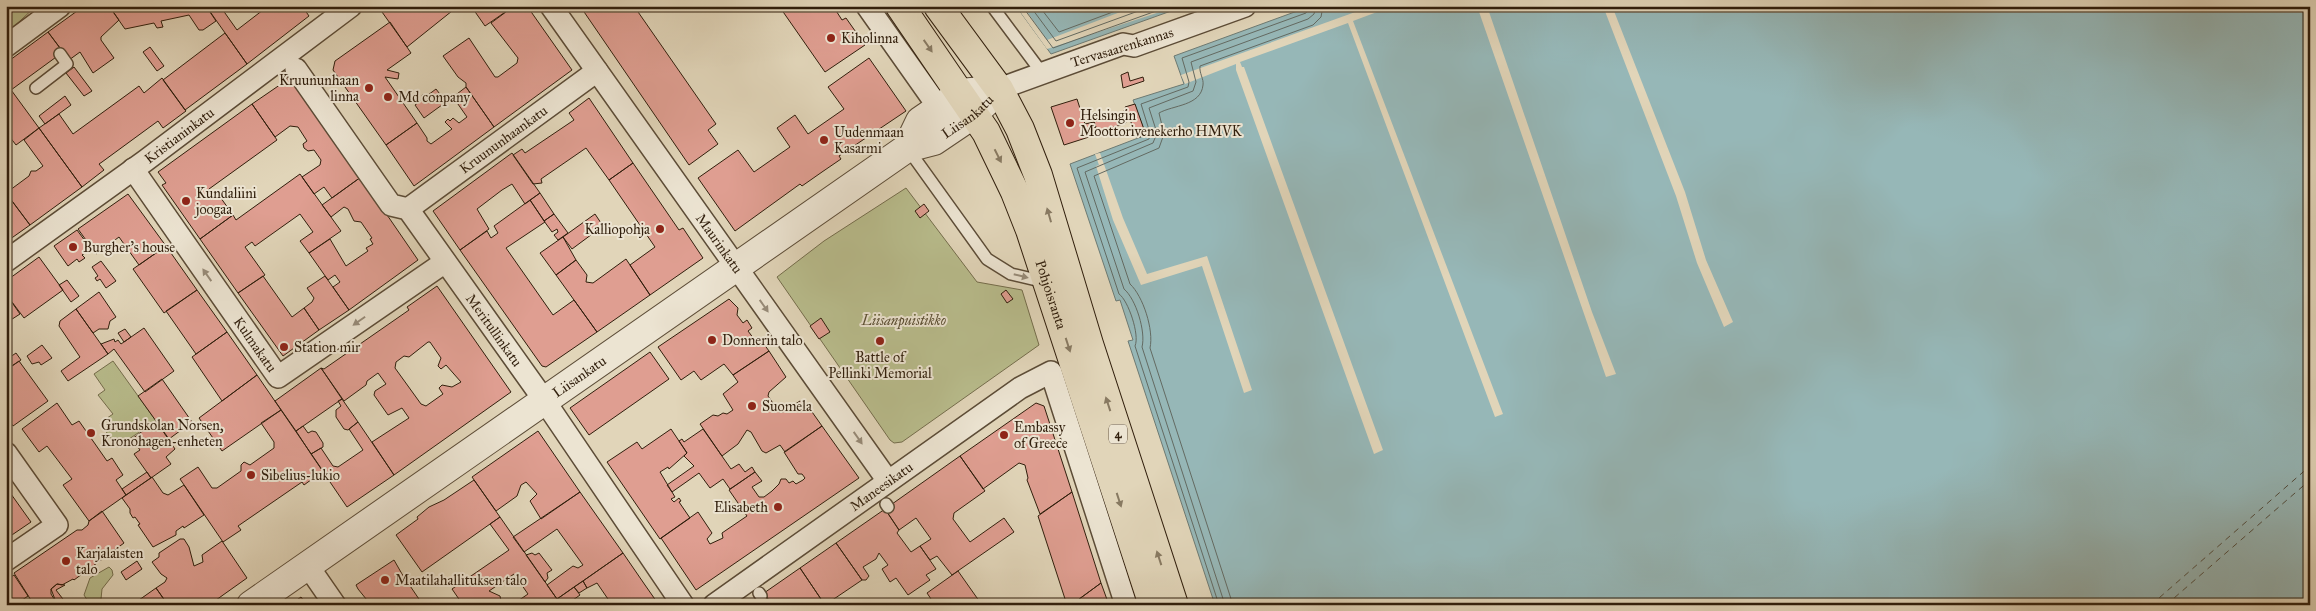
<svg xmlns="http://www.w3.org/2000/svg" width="2316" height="611" font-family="'IM FELL Great Primer',serif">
	<rect width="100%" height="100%" fill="#e1d5b9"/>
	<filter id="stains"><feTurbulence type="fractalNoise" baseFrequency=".004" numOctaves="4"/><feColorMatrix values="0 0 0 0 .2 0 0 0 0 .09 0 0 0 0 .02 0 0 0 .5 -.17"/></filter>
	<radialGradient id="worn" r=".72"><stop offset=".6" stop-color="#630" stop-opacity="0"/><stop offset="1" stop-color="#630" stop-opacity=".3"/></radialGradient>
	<!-- green -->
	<path fill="#b8bc8c" stroke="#746d4c" d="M6,6h30l-30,28z
		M906,188l71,94 45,8 17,55 -137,97 -8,1 -4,-3 -113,-163 47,-36z
		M113,361l43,60 -39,26 -17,-24 13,-9 -15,-19 7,-5 -11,-16z
		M109,567l3,3 1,5 -11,14 -1,10 -6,5 -6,-1 -5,-8 6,-17z"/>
	<!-- water -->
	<path fill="#96b7b7" stroke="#6d7a73" d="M1016,6h169l-134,48z
		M1311,6h999v599h-1095l-87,-264 5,-1 -13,-40 -4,1 -46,-137 76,-29 -13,-35 51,-16 -10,-28z"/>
	<!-- pier -->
	<path fill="#e1d5b9" d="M1016,6h7l24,34 89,-34h42l-131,43z
		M1372,6h21l-40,15 150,393 -8,3 -147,-394 -108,39 2,5h2l139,383 -9,4 -138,-384v-6l-51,20 -4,-9z
		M1477,6h10l105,306 24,62 -10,3z
		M1603,6h9l73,186 21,68 27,62 -9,5 -27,-64 -21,-67z
		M1100,153l23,65 24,56 60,-18 45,134 -8,3 -42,-127 -61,19 -28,-65 -17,-54 3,-1 -4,-11z"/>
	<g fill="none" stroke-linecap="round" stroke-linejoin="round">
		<!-- shore -->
		<path stroke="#636a62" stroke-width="1" d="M1022,6l31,42 117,-42
			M1030,6l26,35 96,-35
			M1039,6l20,26 70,-26
			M1219,605l-84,-259c5,-11 -7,-46 -16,-52l-42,-126 72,-29 1,-6 -9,-29 47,-17 1,-5 -7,-24 124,-45 4,-7
			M1225,605l-83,-258c4,-15 -6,-48 -18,-58l-39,-117 68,-29 4,-10 -8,-25 44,-17 3,-9 -5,-20 117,-43 6,-5 2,-8
			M1233,605l-83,-257c4,-18 -7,-52 -20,-64l-36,-108 65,-28 5,-14 -5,-21c14,-8 42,-7 44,-28 1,-6 -4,-12 -3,-19l113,-41 8,-8 2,-11"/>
		<!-- ferry -->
		<path stroke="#4f4c3f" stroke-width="1" stroke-dasharray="6 5" stroke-linecap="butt" d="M2151,605l159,-139
			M2166,605l144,-125"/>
	</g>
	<!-- building -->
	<path fill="#df9e91" stroke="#301e0c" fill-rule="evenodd" d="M84,6h25l10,14 -18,17v3l13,18 -21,15 -13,-21 -11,8 -21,-28z
		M109,6h97l10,15 -13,9h-4l-10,-15 -28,6 2,6 -6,1 -3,-5 -29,6z
		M206,6h14l17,24 26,-20 -2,-4h41l7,10 -62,48z
		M388,6h68l1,1 -50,40 -25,-35z
		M471,6h43l-29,20z
		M514,6h13l45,64 -78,57 -28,-40v-4l-8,-6 -15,-21 26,-18 26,39h3l19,-14 1,-5 -27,-35z
		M580,6h52l4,3 80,115 -8,6 10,14 -29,21z
		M779,6h54l9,14 4,-2 19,27 -40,27z
		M390,22l21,31 -24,17 12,3 -1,6 -13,-2 32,46 -31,22 -53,-75 2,-9z
		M48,32l15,20 -52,38 -5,-7v-20z
		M225,33l22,31 -62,46 -22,-30z
		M150,47l14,19 -7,5 -14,-19z
		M869,58l37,53 -67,45 2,3 -19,13 -20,14 -2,-2 -65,47 -37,-53 40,-28 16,22 36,-25 -13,-19 18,-13 13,19 36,-25 -16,-22z
		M74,67l18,24 -8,5 -18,-23z
		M1128,72l2,9 13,-4 1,4 -21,7 -2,-13z
		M287,76l9,2 65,99 -29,21 -8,-11 -10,7 -12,-17 18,-12 1,-5 -7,-10 -6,1 -4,-3 -1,-4 4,-3 -9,-14 -8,-1 -15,11 -23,-33 35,-24z
		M162,78l24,33 -23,17 -5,-7 -56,41 -3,2 5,6 -22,17 -43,-59 20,-14 14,20 66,-48 5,7z
		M6,83l33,45 -23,17 -10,-13z
		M466,87l28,40 -80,59 -28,-41 31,-22 10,15v3l4,3 21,-15 -7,-7 3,-3 2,2 3,-3 6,5 8,-6 -14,-20z
		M436,89l10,13 -22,16 -9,-13 7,-5v-5h6z
		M65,96l6,9 -26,19 -6,-8z
		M589,98l44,65 -24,17 -23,-32 -45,31 1,4 -9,1 -20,-29 9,-6 3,4 49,-33 -5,-7z
		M1077,99l8,25 9,-2 2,5 -9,3 2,7 -25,8 -13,-38z
		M252,104l25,36 -68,49 -3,6 5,4 7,-5 15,21 -33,24 -38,-54 4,-2 -8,-11z
		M1135,104l11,31 -9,3 -8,-21 -4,2 1,4 -29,10 -3,-11 33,-12 -2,-3z
		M39,128l43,59 -52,38 -24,-32 23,-17 2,-5h5l7,-5 -19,-26z
		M512,153l28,40 -15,11 -13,-20 -10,6 -25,19 12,20 -29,21 -27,-39z
		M633,163l46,67 4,-2 20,30 -53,37 -20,-30 25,-18 -46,-67z
		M300,174l41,57 -32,22 -9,-12 13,-9 -13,-18 -45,32 -3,-4 -7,5 20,28 -27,18 -38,-54 33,-24 3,5z
		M361,177l57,83 -69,50 -16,-23 7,-5 -5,-7 -7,5 -19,-27 21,-14 16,27 22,-15 -2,-3 7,-4 -3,-5 2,-1 -11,-16 -7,-1 -6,-12 -4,-2 -13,10 -9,-12z
		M6,193l24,32 -24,17z
		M540,193l14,21 -10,7 -14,-21z
		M128,194l38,52 -27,19 -20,-28 -23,17 -18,-25z
		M530,200l15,22 -39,26 47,67 21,-15 23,32 -51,35 -4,-1 -82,-116 27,-19 4,7 7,-5 -4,-7z
		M924,204l5,7 -9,7 -5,-7z
		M554,214l14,19 -10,7 -4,-5 4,-3 -1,-3 -5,3 -8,-11z
		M595,214l8,12 -31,23 -9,-12z
		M77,230l14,19 -9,6 3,3 -6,4 -2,-3 -9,7 -14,-20z
		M563,237l13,23 -20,15 -16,-22z
		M166,246l31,44 -33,23 -31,-44z
		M39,257l24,33 -39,28 -18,-24v-13z
		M626,259l24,36 -53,37 -41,-57 20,-15 11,15 -1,7 7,1z
		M101,261l15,20 -10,7 -6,-9 -3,2 -2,-3 3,-2 -6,-9z
		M263,276l29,41 12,-9 15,22 -36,26 -45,-63z
		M325,276l24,34 -30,20 -15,-22 8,-6 2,-4 -7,-10z
		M67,280l12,16 -8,6 -12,-17z
		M437,286l74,106 -117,83 -22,-33 37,-24 -7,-10 -14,7 -14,-20 1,-4 11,-7 -8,-11 -11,8 -1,4 -22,16 -23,-33 3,1 85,-59 -2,-3zM428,342h2l11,16 -3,8 3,3 5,-4 15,17 -9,5 -10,-2 -3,3 4,6 -17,12 -5,-2 -26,-36 1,-6 8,-6 5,1z
		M197,290l30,42 -31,22 -30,-43z
		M1006,290l7,9 -6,4 -6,-9z
		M99,292l17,25 -6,4 -2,8h-9l-6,4 -17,-24z
		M6,294l14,20 -14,9z
		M729,299l9,9 -1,7 6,8 4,-3 5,8 -4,3 6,8 7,1 8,11 -36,24 -9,-11 -23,16 -7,-9 -13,9 -23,-33z
		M76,309l32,45 -40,27 -7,-10 19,-14 -21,-31 1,-5z
		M821,318l9,14 -11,7 -9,-13z
		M144,328l30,43 -29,21 -31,-43 -6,5 -7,-10 13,-5 1,3 3,-2 3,4z
		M125,329l6,8 -7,5 -6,-9z
		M227,332l30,43 -35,26 -30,-44z
		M42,345l10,13 -11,7 -2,-3 -7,2 -5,-8z
		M769,351l17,26 -17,15 -1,4 11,16h4l17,-11 5,1 17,24 -37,26 -5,-7 -14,8 -4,-2 -11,-19 -4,-2 -9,14 -16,12 -22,-32 13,-9 5,1 5,-3 4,1 6,-4 -10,-16 15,-12 -5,-7z
		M650,352l19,27 -80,56 -19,-27z
		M16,353l5,7 -15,10v-10z
		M19,361l29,40 -35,25 -7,-10v-46z
		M321,368l21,31 -46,32 -21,-30z
		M257,375l24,35 -59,41 -23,-33z
		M162,379l30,43 -23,17 -31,-43z
		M342,399l16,23 -10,8 -4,-1 -8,-12v-7l5,-4 -3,-5z
		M57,403l15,22 7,-4 28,40 5,-3 11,17 -7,5 10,15 -37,26 -26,-36 9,-6 -25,-33 -8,6 -17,-23z
		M1036,403l8,3 28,86 -32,22 -13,-34 1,-2 -3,-13 -6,-2 -36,26 -23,-33z
		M281,410l42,61 -19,14 -2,-3 -64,44 3,4 -18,12 -43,-63 18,-12 14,21h5l24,-17v-6l3,-3 6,3 24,-17v-6l-13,-19z
		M156,421l19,28 -9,8 5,7 -20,14 -17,-24 6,-4 -8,-11z
		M358,422l36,53 -47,32 -36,-53 10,-6 12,18 5,1 25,-17 -14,-21z
		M303,426l5,7 4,-2 4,1 7,11v4l-12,7 -15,-23z
		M822,426l37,52 -163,112 -35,-52 37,-26 14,21 -5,6 3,5 13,-6 -1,-5 25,-17 -18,-26 26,-18 7,9 -10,6 7,10h5l8,-6 7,-7 2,-5h5l3,4 4,-2 3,3 7,-4 2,-2 -3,-4h-4l-14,-22z
		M671,429l16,24 -18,16 -1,-2 -8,5 15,25 -4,2 3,3 5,-4 2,3 -2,1 11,16 -30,21 -53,-77 30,-20 5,7z
		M703,429l28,40 8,-5 6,8 7,-5 3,5 -25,17 -7,-10 -13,9 -11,-15 -27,19 -5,-7 27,-19 -10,-10 3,-3 -8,-12 3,-2 2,3z
		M538,431l42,61 -39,27 -11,-18 7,-7 -11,-12 -5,3 -4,11 -21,15 -24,-34z
		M960,456l25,35 -31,22 -1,6 17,23 34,-24 10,14 -62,43 -15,-19 -7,4 -10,-14 11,-7 -15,-21 -17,12 -14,-21z
		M147,472l4,6 -25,17 -4,-6z
		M152,477l11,16 5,2 16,-10 20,30 -20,13 -1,-2 -7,5v4l-23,12 -15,-22 2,-1 -5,-7 -2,1 -3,-5v-4l-8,-11z
		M474,480l26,37 -78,55 -26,-37 22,-16 -1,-2 12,-10 15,-7z
		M6,487l25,35 -25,17z
		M580,492l43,61 -66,46 -10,-14 26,-19 5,2 5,-3 -26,-36 -33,23 -11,-15z
		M1072,492l29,91 -30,22h-4l-29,-89z
		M885,509l14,21 -2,3 14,19 9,-6 16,23 -10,6 4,5 -22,15 -12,-17 -6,4 -8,-13 6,-4 -9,-12 -3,6 -13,8 6,9 -3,4h-4l-26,-37z
		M102,511l22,32 -50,37 -1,-1 -11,6 -5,-1 -6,5 5,13 7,-1 4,4h-33l-20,-32 63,-43h5l6,-5 1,-4z
		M500,517l57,82 -9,6h-36l16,-11 -14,-20 -25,17 11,5 2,9h-39l-11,-16 57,-39 -19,-26z
		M180,539h4l5,8 5,19 9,-4 -1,-7 20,-14 25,37 -38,27h-41l-12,-17 9,-6 2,-4 -6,-4 -9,-12 7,-5v-4z
		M836,543l26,37 -37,25 -25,-37z
		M532,553l3,2 4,-2 13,17 -5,3 1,5 -3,4 -19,-27z
		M623,553l22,32 14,20h-50l1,-3 -13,-19 -10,5 -4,-7z
		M394,560l8,14 21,31h-52l-13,-16 -2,-4z
		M137,561l5,8 -16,11 -5,-8z
		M800,568l25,37h-53l-8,-12z
		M958,571l24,34h-47l-8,-12z
		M14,575l14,21 -13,9h-9v-25z
		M583,581l4,7 -8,5 -5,-6z
		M1101,583l8,22h-38z
		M57,584l8,1 -9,5 10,13 -8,-3 -2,2 -5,-8v-5z
		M574,587l6,8 -14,10h-5l-4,-6z
		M156,588l12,17h-31l4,-3 -2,-2z
		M764,593l8,12h-24l13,-9z
		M301,597l6,8h-18h1z"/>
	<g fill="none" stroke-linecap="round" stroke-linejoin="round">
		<!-- service casing -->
		<g stroke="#5c4c37" stroke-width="14">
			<path id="service" d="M992,6l50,67
				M36,88l31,-24 -7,-10
				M908,149l79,110 24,15 34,8
				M886,504l2,3
				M759,593l2,3"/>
		</g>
		<!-- minor casing -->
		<g stroke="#5c4c37" stroke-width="24">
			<g id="minor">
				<path id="s1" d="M551,6l337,475"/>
				<path d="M867,6l72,102"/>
				<path d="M6,46l54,-40"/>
				<path id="s2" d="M296,69l95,136 17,4 136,191 139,205"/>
				<path d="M999,89l124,-45 11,2 111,-40"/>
				<path id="s3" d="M133,169l145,208 167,-115"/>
				<path id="s4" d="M408,209l189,-138"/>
				<path id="s5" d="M6,261l139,-100 206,-155"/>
				<path d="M6,453l51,72 -51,35"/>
				<path d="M308,566l27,39"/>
				<path id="s6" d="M714,605l306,-217 31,-16 75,233"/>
			</g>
		</g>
		<!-- tertiary casing -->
		<g stroke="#5c4c37" stroke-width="30">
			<g id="tertiary">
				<path d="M907,148l13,-27 41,-28 21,-2"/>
				<path id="s7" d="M251,605l656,-457 27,-7 40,-27 25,-25"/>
			</g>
		</g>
		<!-- primary casing -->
		<g stroke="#301e0c" stroke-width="30">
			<g id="primary">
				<path id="s8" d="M900,6l86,126 29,60 15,38 123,375"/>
				<path d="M938,6l61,83 21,40 18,46 51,169 85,261"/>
			</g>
		</g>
		<!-- service -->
		<use href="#service" stroke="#ece4d2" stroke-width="11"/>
		<!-- minor -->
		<use href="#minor" stroke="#ece4d2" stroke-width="21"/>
		<!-- tertiary -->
		<use href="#tertiary" stroke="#ece4d2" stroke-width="28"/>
		<!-- primary -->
		<use href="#primary" stroke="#e1d5b9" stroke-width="28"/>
	</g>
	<!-- one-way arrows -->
	<defs><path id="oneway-solid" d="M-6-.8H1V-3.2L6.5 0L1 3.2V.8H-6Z" transform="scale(1.25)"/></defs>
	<g fill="#887a62">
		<use href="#oneway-solid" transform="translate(928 46) rotate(55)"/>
		<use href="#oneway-solid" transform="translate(998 156) rotate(63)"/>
		<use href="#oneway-solid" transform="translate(1049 215) rotate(-106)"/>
		<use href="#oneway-solid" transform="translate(1068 345) rotate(72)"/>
		<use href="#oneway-solid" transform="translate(1108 404) rotate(-108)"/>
		<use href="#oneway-solid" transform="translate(1119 500) rotate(72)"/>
		<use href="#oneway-solid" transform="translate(1159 558) rotate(-108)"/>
	</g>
	<g fill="#978b79">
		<use href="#oneway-solid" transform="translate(207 275) rotate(-125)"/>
		<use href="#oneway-solid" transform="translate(1021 276) rotate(14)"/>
		<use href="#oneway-solid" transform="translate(764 306) rotate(55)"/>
		<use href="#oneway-solid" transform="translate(359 321) rotate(145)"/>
		<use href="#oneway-solid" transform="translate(858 438) rotate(55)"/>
	</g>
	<!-- markers -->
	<g fill="#8f2418" stroke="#ece4d2" stroke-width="2">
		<circle cx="831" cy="38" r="5"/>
		<circle cx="369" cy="88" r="5"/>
		<circle cx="388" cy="97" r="5"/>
		<circle cx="1070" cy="123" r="5"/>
		<circle cx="824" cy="140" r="5"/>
		<circle cx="186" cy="201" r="5"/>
		<circle cx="660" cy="229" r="5"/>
		<circle cx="73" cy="247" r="5"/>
		<circle cx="712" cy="340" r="5"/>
		<circle cx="880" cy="341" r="5"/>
		<circle cx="284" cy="347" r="5"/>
		<circle cx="752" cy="406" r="5"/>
		<circle cx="91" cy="433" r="5"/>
		<circle cx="1004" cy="435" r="5"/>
		<circle cx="251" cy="475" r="5"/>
		<circle cx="778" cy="507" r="5"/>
		<circle cx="66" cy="561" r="5"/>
		<circle cx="385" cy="580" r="5"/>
	</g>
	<g text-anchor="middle" stroke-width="4" stroke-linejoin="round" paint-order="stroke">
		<!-- shield labels -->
		<rect fill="#ece4d2" stroke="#685947" stroke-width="1" x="1109" y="424.5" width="18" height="19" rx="4"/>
		<g font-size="12" font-weight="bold" fill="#301e0c">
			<text x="1118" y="438">4</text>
		</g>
		<!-- poi labels -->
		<g font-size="14" fill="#301e0c" stroke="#ece4d2" text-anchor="start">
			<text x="841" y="43">Kiholinna</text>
			<text x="359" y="85" text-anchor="end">Kruununhaan<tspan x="359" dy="16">linna</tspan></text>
			<text x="398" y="102">Md conpany</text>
			<text x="1080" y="120">Helsingin<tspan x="1080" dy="16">Moottorivenekerho HMVK</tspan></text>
			<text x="834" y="137">Uudenmaan<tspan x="834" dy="16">Kasarmi</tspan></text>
			<text x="196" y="198">Kundaliini<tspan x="196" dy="16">joogaa</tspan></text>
			<text x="650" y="234" text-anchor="end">Kalliopohja</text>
			<text x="83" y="252">Burgher's house</text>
			<text x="722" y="345">Donnerin talo</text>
			<text x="294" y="352">Station mir</text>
			<text x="880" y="362" text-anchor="middle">Battle of<tspan x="880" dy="16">Pellinki Memorial</tspan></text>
			<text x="762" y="411">Suomela</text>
			<text x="101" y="430">Grundskolan Norsen,<tspan x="101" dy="16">Kronohagen-enheten</tspan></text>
			<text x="1014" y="432">Embassy<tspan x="1014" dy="16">of Greece</tspan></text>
			<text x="261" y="480">Sibelius-lukio</text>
			<text x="768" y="512" text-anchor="end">Elisabeth</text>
			<text x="76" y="558">Karjalaisten<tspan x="76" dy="16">talo</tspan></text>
			<text x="395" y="585">Maatilahallituksen talo</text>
		</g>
		<!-- street labels -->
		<g font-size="14" fill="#301e0c" stroke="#ece4d2">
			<text transform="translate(1122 47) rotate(-17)" y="5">Tervasaarenkannas</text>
			<text dy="5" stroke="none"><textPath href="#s7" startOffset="869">Liisankatu</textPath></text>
			<text dy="5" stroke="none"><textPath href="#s5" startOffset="214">Kristianinkatu</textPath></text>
			<text dy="5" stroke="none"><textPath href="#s4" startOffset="118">Kruununhaankatu</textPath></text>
			<text dy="5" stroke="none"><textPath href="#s1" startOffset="291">Maurinkatu</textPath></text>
			<text dy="5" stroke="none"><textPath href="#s8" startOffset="328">Pohjoisranta</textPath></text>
			<text dy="5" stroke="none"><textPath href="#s2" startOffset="332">Meritullinkatu</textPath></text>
			<text dy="5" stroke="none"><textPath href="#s3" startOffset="214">Kulmakatu</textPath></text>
			<text dy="5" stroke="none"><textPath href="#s7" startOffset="400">Liisankatu</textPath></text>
			<text dy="5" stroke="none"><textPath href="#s6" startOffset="205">Maneesikatu</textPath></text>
		</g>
		<!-- park labels -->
		<g font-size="14" font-style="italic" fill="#594d32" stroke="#ece4d2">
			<text x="904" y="325">Liisanpuistikko</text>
		</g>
	</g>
	<!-- margin -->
	<rect width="2316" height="611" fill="none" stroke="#e1d5b9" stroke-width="25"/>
	<rect x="8" y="8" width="2301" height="596" fill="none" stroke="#301e0c" stroke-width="2.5"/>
	<rect x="12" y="12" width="2291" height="586" fill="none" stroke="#301e0c"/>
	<rect width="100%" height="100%" filter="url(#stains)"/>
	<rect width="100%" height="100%" fill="url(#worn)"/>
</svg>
